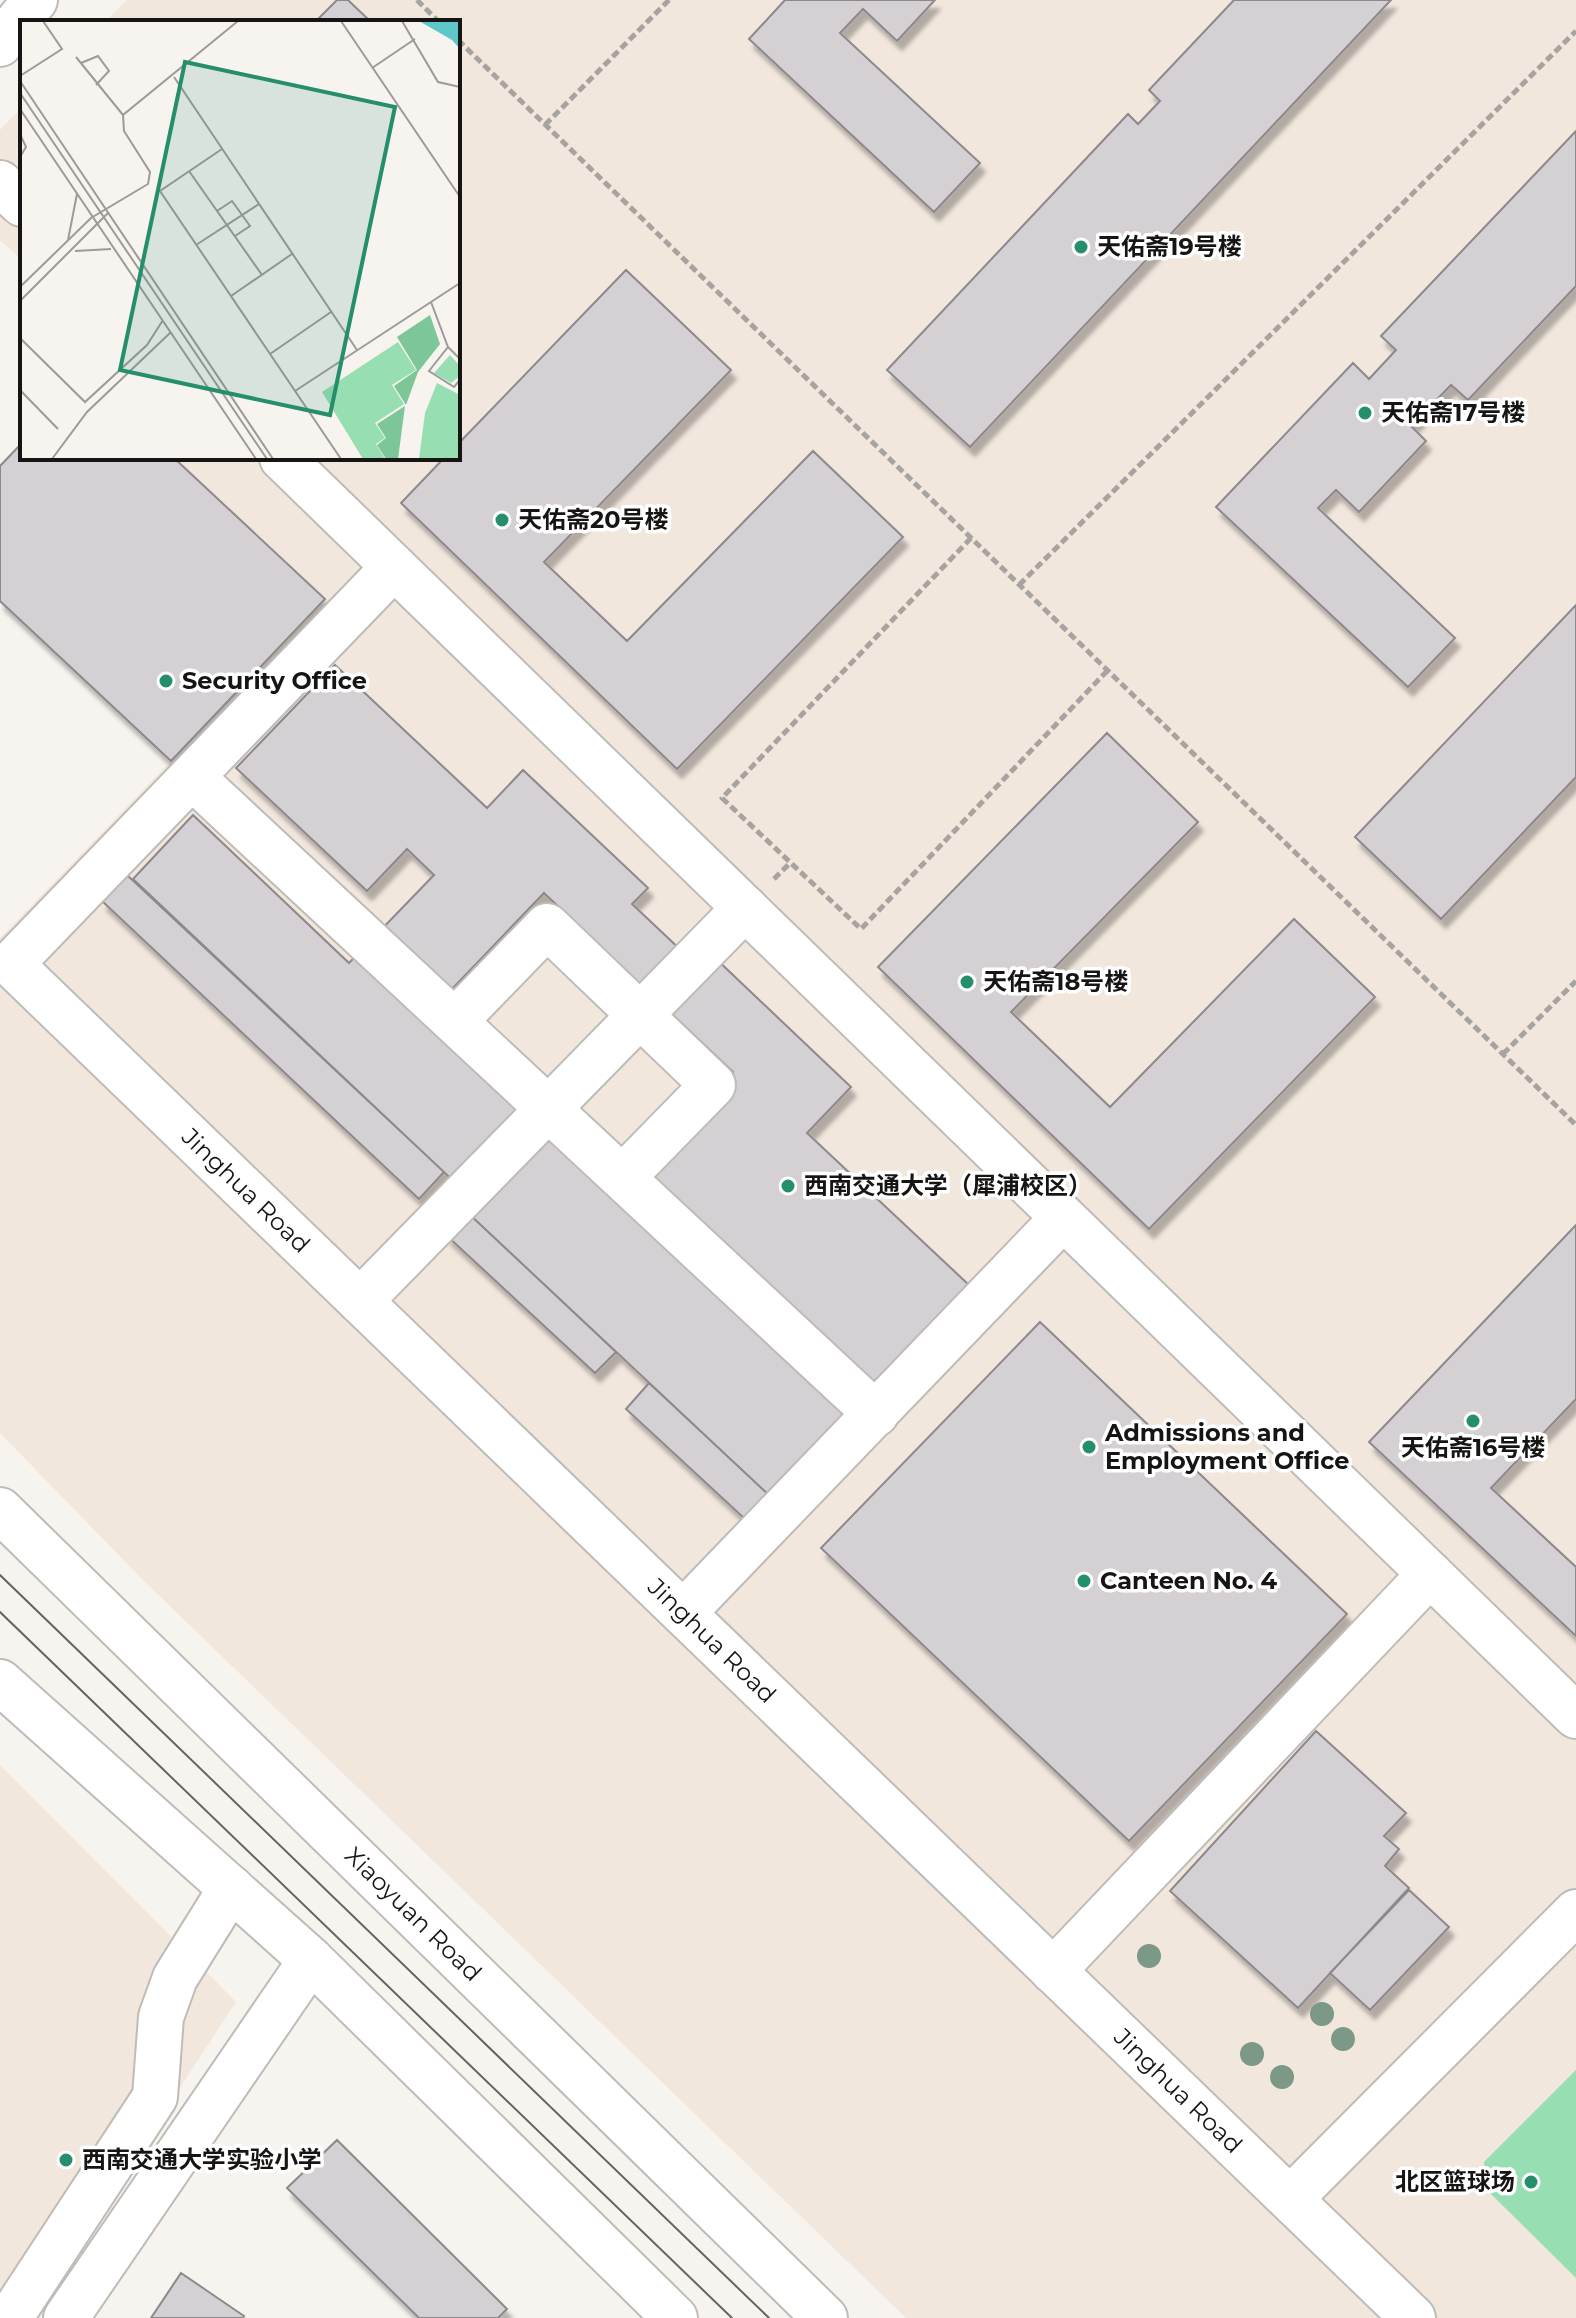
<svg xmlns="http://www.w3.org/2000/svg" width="1576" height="2318" font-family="Montserrat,'Noto Sans SC',sans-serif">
	<defs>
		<filter id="shadow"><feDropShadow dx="5" dy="9" stdDeviation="2" flood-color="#0004"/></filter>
	</defs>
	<rect width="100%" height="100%" fill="#f7f3ef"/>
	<!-- built -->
	<path fill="#f1e7dd" d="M127,0h1449v2318h-670l-763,-738 -143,-147v-495l171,-177 -171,-160v-135l22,-8h436v-436h-353z
		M22,107v153l-22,-20v-110z
		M0,1765l236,237 -207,316h-29z"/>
	<!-- green -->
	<path fill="#97deb2" d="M1576,2070v208l-88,-87 -4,-29z"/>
	<!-- building -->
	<path fill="#d4d0d3" stroke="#8d888b" stroke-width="2" fill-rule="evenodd" filter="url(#shadow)" d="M337,0h11l23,22h-56z
		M785,0h150l-38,41 -34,-32 -23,24 140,130 -46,49 -185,-173z
		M1234,0h157l-421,447 -83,-77 241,-256 10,10 22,-23 -11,-11z
		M1576,131v155l-108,114 -17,-15 -40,41 15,15 -67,71 -23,-22 -18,18 137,130 -47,49 -192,-180 137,-144 16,16 27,-29 -15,-14z
		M626,270l105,100 -187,192 83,79 186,-190 90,86 -226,232 -276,-266 43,-45h14v-14z
		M22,443v15h152l151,141 -154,162 -171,-160v-135z
		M1576,605v172l-135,142 -86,-82z
		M335,665l152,143 36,-38 125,118 -16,16 70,66 12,-13 137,130 -44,46 162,152 -199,211 -302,-283 -6,-24 -329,-310 60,-64 156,148 85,-88 -27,-26 -40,42 -131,-123zM544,893l189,179 -117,122 -189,-179z
		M1107,733l91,89 -187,190 99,95 184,-188 81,78 -226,232 -271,-262z
		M127,875l317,297 -25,27 -317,-298z
		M468,1213l148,139 -21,21 -149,-138z
		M1576,1225v174l-85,89 85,79v69l-207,-194z
		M1040,1322l307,292 -218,227 -308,-293z
		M649,1383l121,113 -25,23 -119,-110z
		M1316,1731l90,82 -22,23 15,13 -14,17 24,22 -111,120 -128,-117z
		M1409,1890l40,37 -79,83 -40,-37z
		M337,2140l170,169 -9,9h-79l-132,-130z
		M181,2273l63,43 -1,2h-92z"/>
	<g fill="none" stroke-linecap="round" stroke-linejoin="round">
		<!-- minor casing -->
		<g stroke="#bfbbb7" stroke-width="48">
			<g id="minor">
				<path d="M0,44l35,-44"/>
				<path d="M0,183l22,21"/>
				<path d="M282,458l1294,1258"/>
				<path id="s1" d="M394,567l-383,397 1402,1354"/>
				<path d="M193,778l683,636"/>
				<path d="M455,1021l92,-95 166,159 -90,92"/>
				<path d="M360,1301l385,-393"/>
				<path id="s2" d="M0,1510l825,808"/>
				<path d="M683,1613l380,-395"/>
				<path d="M0,1682l311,278 364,358"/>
				<path d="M1053,1971l377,-397"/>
				<path d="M1290,2199l286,-287"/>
				<path d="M10,2318l145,-221 6,-80 14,-39 56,-90"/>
				<path d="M66,2318l245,-358"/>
			</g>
		</g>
		<!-- path -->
		<path stroke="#a6a3a0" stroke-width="5" stroke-dasharray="8 4" stroke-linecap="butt" d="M417,0l22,22
			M458,40l1118,1085
			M545,125l124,-125
			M971,538l-249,260 139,131 246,-258
			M1019,585l557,-554
			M774,879l16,-16
			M1503,1054l73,-73"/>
		<!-- minor -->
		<use href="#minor" stroke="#fff" stroke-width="44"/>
		<!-- tram -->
		<path stroke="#666462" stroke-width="2" d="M0,1575l769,743
			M0,1612l732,706"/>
	</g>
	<!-- trees -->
	<g fill="#7c9886">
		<circle cx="1149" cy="1956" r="12"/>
		<circle cx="1322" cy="2014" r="12"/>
		<circle cx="1343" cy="2039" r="12"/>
		<circle cx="1252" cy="2054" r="12"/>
		<circle cx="1282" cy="2077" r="12"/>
	</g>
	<!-- markers -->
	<g fill="#258e6b" stroke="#fff" stroke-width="3">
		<circle cx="1081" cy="247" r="8"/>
		<circle cx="1365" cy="413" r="8"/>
		<circle cx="502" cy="520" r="8"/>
		<circle cx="166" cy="681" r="8"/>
		<circle cx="967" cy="982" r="8"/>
		<circle cx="788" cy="1186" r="8"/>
		<circle cx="1473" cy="1421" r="8"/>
		<circle cx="1089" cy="1447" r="8"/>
		<circle cx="1084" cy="1581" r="8"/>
		<circle cx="66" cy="2160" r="8"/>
		<circle cx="1531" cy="2182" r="8"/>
	</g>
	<g text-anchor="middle" stroke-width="7" stroke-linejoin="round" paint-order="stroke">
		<!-- poi labels -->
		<g font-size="24" font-weight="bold" fill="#161514" stroke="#fff" text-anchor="start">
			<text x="1097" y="255">天佑斋19号楼</text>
			<text x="1381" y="421">天佑斋17号楼</text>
			<text x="518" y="528">天佑斋20号楼</text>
			<text x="182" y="689">Security Office</text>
			<text x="983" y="990">天佑斋18号楼</text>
			<text x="804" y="1194">西南交通大学（犀浦校区）</text>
			<text x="1105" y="1441">Admissions and<tspan x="1105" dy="28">Employment Office</tspan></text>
			<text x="1473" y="1456" text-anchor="middle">天佑斋16号楼</text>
			<text x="1100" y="1589">Canteen No. 4</text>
			<text x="82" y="2168">西南交通大学实验小学</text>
			<text x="1515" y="2190" text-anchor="end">北区篮球场</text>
		</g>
		<!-- street labels -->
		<g font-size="24" fill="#161514" stroke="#fff">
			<text dy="8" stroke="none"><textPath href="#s1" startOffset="878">Jinghua Road</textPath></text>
			<text dy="8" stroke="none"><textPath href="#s1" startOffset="1526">Jinghua Road</textPath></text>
			<text dy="8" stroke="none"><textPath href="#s2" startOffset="578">Xiaoyuan Road</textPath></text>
			<text dy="8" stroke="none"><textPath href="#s1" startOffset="2174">Jinghua Road</textPath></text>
		</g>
	</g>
	<!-- overview -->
	<g transform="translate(20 20)">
		<rect width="440" height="440" fill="#f7f3ef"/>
		<path d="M378,322l18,28 -24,15 12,19 -29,19 10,15 -9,6 9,15h-22l-41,-67zM430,335l10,11v10l-9,7 -17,-10zM417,363l23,12v64h-41l6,-46z" fill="#97deb2"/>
		<path d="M410,295l10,29 -22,28 -12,33 -12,-19 23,-16 -20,-33zM385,386l-7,53h-12l-9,-14 9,-7 -9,-14z" fill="#7dc69a"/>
		<path d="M399,1h41v28l-8,-9z" fill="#5ec7c9"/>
		<path fill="none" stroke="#9d9a97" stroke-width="2" d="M321,1l119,176M382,1l36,61 22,5M56,37l47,58M61,43l17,-7 11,15 -13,14M352,48l43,-29M0,56l42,-27 -19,-28M154,57l183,273M0,61l253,378M0,73l247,366M0,89l236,350M0,114l6,13 -6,10M202,129l-62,42 181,268M169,151l73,104M197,191l15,-10 18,25 -15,10M48,220l9,-46M176,225l63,-41M55,231l36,-2M0,267l71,-69 57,-34 2,-12 -26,-41 -1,-16 115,-94M211,276l61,-42M0,281l89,-89M411,282l17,45 12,12M0,318l65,64 62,-57 16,-25M428,327l-19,24 25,16 6,-7M250,334l61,-42M0,370l38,39M275,371l165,-108M32,439l35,-47 84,-80"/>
		<path fill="#258e6b" fill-opacity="0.15" stroke="#258e6b" stroke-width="4" d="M165,42l210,45 -65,308 -210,-45z"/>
		<rect width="440" height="440" fill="none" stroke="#161514" stroke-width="4"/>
	</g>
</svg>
